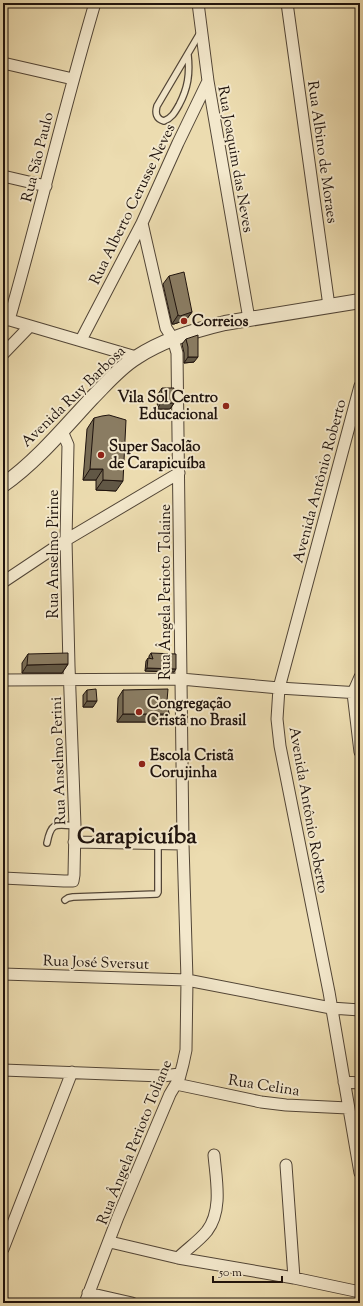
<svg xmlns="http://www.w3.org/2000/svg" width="363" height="1306" font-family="'Sorts Mill Goudy',serif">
	<rect width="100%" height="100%" fill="#ecdcb0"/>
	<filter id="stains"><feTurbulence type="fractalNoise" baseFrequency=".005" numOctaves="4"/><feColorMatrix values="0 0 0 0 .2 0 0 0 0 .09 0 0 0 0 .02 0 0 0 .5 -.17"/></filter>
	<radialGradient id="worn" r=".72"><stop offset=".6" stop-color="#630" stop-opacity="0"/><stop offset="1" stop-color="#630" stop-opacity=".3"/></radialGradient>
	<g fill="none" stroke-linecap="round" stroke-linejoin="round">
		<!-- service casing -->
		<g stroke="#524536" stroke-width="8">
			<path id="service" d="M188,55c2,19 0,33 -9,50 -4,7 -7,13 -15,16 -8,-2 -9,-8 -7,-15l43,-73
				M47,843c4,-21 8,-19 28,-17
				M65,900l3,-2 5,-1 84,-3 1,-2v-48"/>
		</g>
		<!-- minor casing -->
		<g stroke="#524536" stroke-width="13">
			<path id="minor" d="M198,3l10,78 41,238
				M287,3l42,303
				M3,63l70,16
				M3,176l43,10
				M3,318l133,39
				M9,320c30,-105 55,-212 86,-317
				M81,340l61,-117 36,-80 30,-62
				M3,354l27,-28
				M360,386l-81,302 -2,31 3,27 49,246 31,181
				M3,582l63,-42 113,-67
				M360,677l-7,16 7,59
				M3,680l178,-1 98,9 81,5
				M74,842l109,2
				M3,878l61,3h9l1,-6 1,-49 -6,-160 -3,-126 2,-95 -6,-14
				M3,974l184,6 144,28 29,2
				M3,1070l159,6 18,-2
				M344,1082l16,1
				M176,1084l85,18 25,3 62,3
				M286,1165l8,113
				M110,1242l68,16 116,20 66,14
				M3,1249l69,-177
				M178,1258c9,-9 21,-17 29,-27 16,-21 9,-52 7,-76
				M88,1293l44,10
				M85,1303l33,-86 52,-123 9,-15 4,-15 3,-14 1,-70 -4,-136 -6,-491 -4,-14 -7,-11 -24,-105"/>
		</g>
		<!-- tertiary casing -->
		<g stroke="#524536" stroke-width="16">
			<path id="tertiary" d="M3,485c34,-24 61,-57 89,-87 14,-14 28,-31 45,-41 26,-17 58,-27 88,-34l135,-22"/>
		</g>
		<!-- service -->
		<use href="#service" stroke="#f3e8cc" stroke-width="5.5"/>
		<!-- minor -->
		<use href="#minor" stroke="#f3e8cc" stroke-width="11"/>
		<!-- tertiary -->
		<use href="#tertiary" stroke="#f3e8cc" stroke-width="14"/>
	</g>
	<!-- wall -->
	<path fill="#776b54" stroke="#1f130d" d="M169,276l23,36 -6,8 -12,4h-2l-9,-40z
		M186,339l8,23 -10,1v-10l-2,-9z
		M162,388l12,15 -4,6h-13l1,-15z
		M94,418l22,73 -20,-1v-10h-13l4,-51z
		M151,653l23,19 -29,-1 1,-10 2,-3 1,1v-3z
		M28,654l40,10 -6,9h-40v-10z
		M87,690l6,17h-10v-12z
		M123,690l44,11 2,13 -6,8h-46l1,-24z"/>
	<!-- shaded-wall -->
	<path fill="#615745" stroke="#1f130d" d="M192,312l-6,8 -12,4h-2l6,-9z
		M188,357h10l-4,5 -10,1z
		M161,403h13l-4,6h-13z
		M90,469h13l-7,11h-13z
		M103,480l20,1 -7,10 -20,-1z
		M68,664l-6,9h-40l5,-8z
		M147,668l29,1 -2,3 -29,-1z
		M87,701h10l-4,6h-10z
		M123,714h46l-6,8h-46z"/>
	<!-- building -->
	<path fill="#8a7c62" stroke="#1f130d" d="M184,272l8,40 -12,4 -2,-1 -9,-39z
		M198,335v22h-10v-10l-2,-8z
		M162,388h12v15h-13z
		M109,415l17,5 -3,61 -20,-1v-11h-13l4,-51 8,-2z
		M68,653v11l-41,1 1,-11z
		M151,653l25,1v15l-29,-1 1,-10 5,1z
		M96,689l1,12h-10v-11z
		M168,689l-1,12 2,13h-46v-24z"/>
	<!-- markers -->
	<g fill="#8f2418" stroke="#f3e8cc" stroke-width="1.5">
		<circle cx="184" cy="321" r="4"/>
		<circle cx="226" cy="406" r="4"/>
		<circle cx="101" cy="455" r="4"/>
		<circle cx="139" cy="712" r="4"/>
		<circle cx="142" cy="764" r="4"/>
	</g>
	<g text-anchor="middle" stroke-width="4" stroke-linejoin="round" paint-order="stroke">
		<!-- street labels -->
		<g font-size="15" fill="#1f130d" stroke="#f3e8cc">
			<text transform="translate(323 152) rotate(82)" y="5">Rua Albino de Moraes</text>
			<text transform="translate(37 157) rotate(-76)" y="5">Rua São Paulo</text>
			<text transform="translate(236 159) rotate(80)" y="5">Rua Joaquim das Neves</text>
			<text transform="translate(132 204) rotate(-64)" y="5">Rua Alberto Cerusse Neves</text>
			<text transform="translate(73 396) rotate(-44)" y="5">Avenida Ruy Barbosa</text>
			<text transform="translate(319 481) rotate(-75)" y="5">Avenida Antônio Roberto</text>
			<text transform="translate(53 554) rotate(-90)" y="5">Rua Anselmo Pirine</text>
			<text transform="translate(165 592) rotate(-90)" y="5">Rua Ângela Perioto Tolaine</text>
			<text transform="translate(58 761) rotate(-92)" y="5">Rua Anselmo Perini</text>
			<text transform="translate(309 810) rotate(80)" y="5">Avenida Antônio Roberto</text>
			<text transform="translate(96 962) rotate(2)" y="5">Rua José Sversut</text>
			<text transform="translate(264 1085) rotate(9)" y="5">Rua Celina</text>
			<text transform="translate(134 1142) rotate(-68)" y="5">Rua Ângela Perioto Toliane</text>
		</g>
		<!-- poi labels -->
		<g font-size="15" font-weight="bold" fill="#1f130d" stroke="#f3e8cc" text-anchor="start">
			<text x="192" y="326">Correios</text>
			<text x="218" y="402" text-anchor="end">Vila Sol Centro<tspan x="218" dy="17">Educacional</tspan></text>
			<text x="109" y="451">Super Sacolão<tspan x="109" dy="17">de Carapicuíba</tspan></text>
			<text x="147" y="708">Congregação<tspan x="147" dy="17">Cristã no Brasil</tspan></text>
			<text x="150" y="760">Escola Cristã<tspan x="150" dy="17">Corujinha</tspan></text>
		</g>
		<!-- town labels -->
		<g font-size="23" font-weight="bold" fill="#1f130d" stroke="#f3e8cc">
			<text x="137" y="843">Carapicuíba</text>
		</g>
	</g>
	<!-- margin -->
	<rect width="363" height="1306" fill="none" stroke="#ecdcb0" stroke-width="16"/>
	<rect x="4" y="4" width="355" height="1298" fill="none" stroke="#1f130d" stroke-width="2"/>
	<rect x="8" y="8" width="347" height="1290" fill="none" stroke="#1f130d"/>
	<!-- scale -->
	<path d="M213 1276v6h69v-6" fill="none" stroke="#1f130d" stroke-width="2"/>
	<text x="219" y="1276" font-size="12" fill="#1f130d" stroke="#f3e8cc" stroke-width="3" paint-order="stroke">50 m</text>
	<rect width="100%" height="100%" filter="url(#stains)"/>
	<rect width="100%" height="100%" fill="url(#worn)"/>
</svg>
